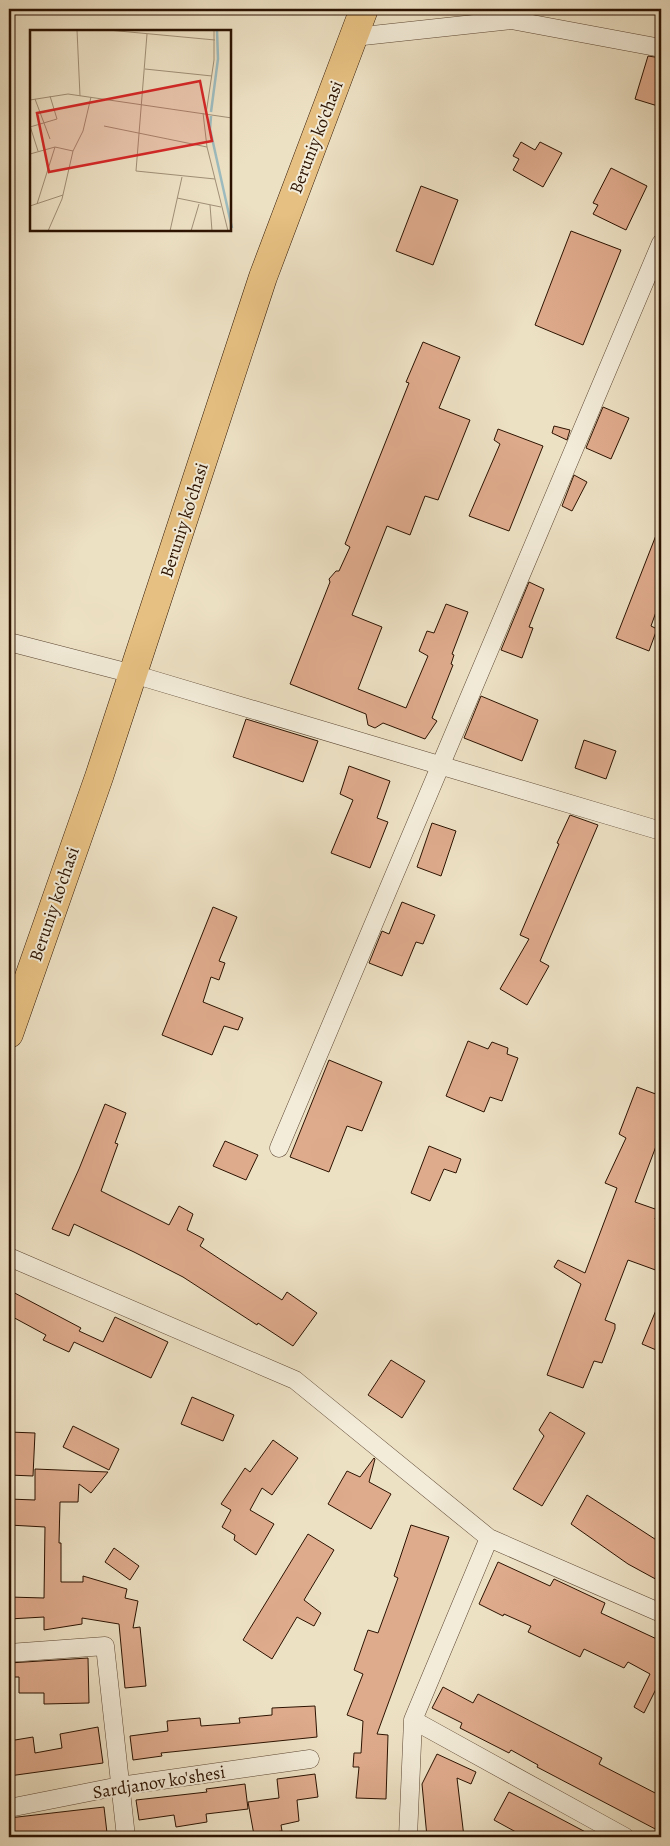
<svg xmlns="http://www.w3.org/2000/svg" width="670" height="1846" font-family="Alegreya,serif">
	<rect width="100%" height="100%" fill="#ede1c4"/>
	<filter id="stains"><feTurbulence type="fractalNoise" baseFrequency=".004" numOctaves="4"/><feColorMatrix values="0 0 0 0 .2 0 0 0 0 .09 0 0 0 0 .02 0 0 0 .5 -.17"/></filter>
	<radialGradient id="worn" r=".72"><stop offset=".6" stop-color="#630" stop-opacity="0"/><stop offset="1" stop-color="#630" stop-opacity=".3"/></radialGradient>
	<!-- building -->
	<path fill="#dfab8d" stroke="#2c1301" d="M648,56l13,2v49l-26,-8z
		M521,142l14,8 5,-8 22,11 -19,34 -30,-17 6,-11 -6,-3z
		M611,168l36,18 -21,44 -33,-16 5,-9 -5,-2z
		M421,186l37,14 -25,65 -37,-14z
		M571,231l50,19 -38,95 -48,-20z
		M423,342l37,15 -21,51 31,12 -32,80 -13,-4 -15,39 -23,-9 -35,89 30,12 -24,62 48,19 22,-52 -9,-5 8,-20 7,2 12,-29 22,8 -16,42 2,1 -3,9 2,1 -21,53 5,3 -12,18 -42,-16 -8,5 -7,-3 -2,-11 -76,-30 40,-102 -1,-3 7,-8h3l11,-24 -5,-3 64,-161 -3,-1z
		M603,407l26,11 -18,41 -25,-11z
		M554,426l16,4 -3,10 -15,-7z
		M498,429l45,17 -34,85 -40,-15 31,-72 -6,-4z
		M574,475l13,7 -15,29 -10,-5z
		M660,525l1,73 -10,28 6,3 -8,22 -33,-13z
		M529,582l15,7 -15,38 4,1 -11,30 -21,-8z
		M481,696l57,24 -16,41 -58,-23z
		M246,719l72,22 -15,41 -70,-25z
		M584,740l32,11 -10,28 -31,-11z
		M349,766l41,15 -13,37 11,4 -18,46 -39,-15 22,-53 -13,-6z
		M570,815l28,10 -58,136 9,5 -22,39 -27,-16 29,-50 -9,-4 39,-91 -2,-1z
		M432,823l24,8 -15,45 -24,-9z
		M402,902l33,13 -12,29 -7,-2 -14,34 -33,-13 13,-32 7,3z
		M213,907l24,10 -18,44 6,2 -6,17 -8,-3 -8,25 40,16 -5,12 -14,-4 -12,29 -50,-20z
		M468,1041l20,8 4,-7 16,6 -1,6 11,4 -16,43 -12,-4 -6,15 -38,-16z
		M329,1060l53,22 -20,49 -15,-5 -18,46 -39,-15z
		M637,1087l24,9v37l-26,69 23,8 -3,9 6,1v52l-33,-12 -23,60 10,4v5l-13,34 -8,-2 -11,27 -36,-13 34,-91 -27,-17 4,-7 27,13 32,-85 -12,-5 21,-45 -7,-4z
		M105,1104l21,9 -11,30 3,1 -17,47 68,34 10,-19 14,8 -6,16 17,9 -4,7 82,54 5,-8 30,21 -24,33 -35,-23 -1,2 -74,-48 -49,-25 -60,-28 -5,12 -17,-7 27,-60z
		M225,1141l33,14 -12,25 -33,-14z
		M429,1146l32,13 -5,14 -12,-4 -14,32 -19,-8z
		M9,1290l72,38 -2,3 24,11 12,-25 53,25 -17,36 -77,-36 -5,10 -26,-12 3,-5 -37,-20z
		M661,1298v54l-19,-8z
		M391,1360l34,21 -23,37 -34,-23z
		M192,1397l42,18 -11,26 -42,-17z
		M550,1412l35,21 -43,73 -29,-17 31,-53 -5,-6z
		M73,1426l46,23 -10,21 -46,-23z
		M9,1432l26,1 -2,43 -24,-1z
		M273,1440l25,18 -26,37 -10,-7 -12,22 24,14 -18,31 -22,-15 1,-5 -13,-8 9,-17 -10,-6 24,-36 5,4z
		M374,1458l1,1 -6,23 22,12 -20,35 -43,-25 19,-33 13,6z
		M35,1469l73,3 -17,21 -12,-9 -1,18h-18l-1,41h2v39h22v-6l44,13 -2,9 13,3 -5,27 7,-1 6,59 -21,2 -6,-64 -37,-6v6l-38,6v-13l-35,2v-22l35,1 1,-71 -36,-2v-26l26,1z
		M587,1495l74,48v39l-33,-18 -57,-40z
		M411,1525l38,12 -72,197 11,1 -2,64 -30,-1 3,-31h-6l1,-14h7l2,-32 -16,-6 16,-41 -9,-4 14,-40 10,3 20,-55 -4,-2z
		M308,1534l26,16 -30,50 17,13 -7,13 -17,-9 -25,42 -29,-19z
		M114,1548l25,18 -9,14 -25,-18z
		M498,1562l52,24 4,-7 51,24 -4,10 60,28v38l-17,34 -10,-6 16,-33 -22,-12 -4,6 -40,-19 -4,8 -52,-25 3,-6 -27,-12 -1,2 -24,-12z
		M88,1658l1,45 -45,1v-11h-25v-16h-10v-14z
		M443,1687l30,16 5,-9 124,64 -3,6 62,32v36l-124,-65 1,-2 -27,-15 -2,3 -49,-25 2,-5 -30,-15z
		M315,1706l2,31 -156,16 1,3 -29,4 -3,-24 38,-5 -1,-10 33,-3 1,8 39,-3 -1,-5 33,-3v-7z
		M98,1727l5,36 -94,13v-35l24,-4 2,16 27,-5 -2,-14z
		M437,1754l39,18 -5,12 -14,-6 7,59h-37l-5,-53z
		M315,1774l3,23 -21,3 2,21 -18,4 1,6 -28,4 -6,-33 31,-4 -2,-19z
		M245,1784l3,25 -42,5 1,8 -31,5 -2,-12 -35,5 -3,-20 71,-8 -1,-3z
		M509,1792l33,17 53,28h-70l-31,-17z
		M104,1807l3,26 -40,4h-58v-19z"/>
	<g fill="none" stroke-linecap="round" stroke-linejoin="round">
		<!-- street casing -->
		<g stroke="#5c4632" stroke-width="19">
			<path id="street" d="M354,37l157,-17 150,28
				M9,642l124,32 528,157
				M279,1148l382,-905
				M9,1257l286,123 194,158 172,75
				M9,1653l96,-7 21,191
				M413,1720l212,117
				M9,1808l111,-22 190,-27
				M408,1837l5,-117 76,-182"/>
		</g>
		<!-- primary casing -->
		<g stroke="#2c1301" stroke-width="29">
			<path id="primary" d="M9,1034l90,-257 164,-500 101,-268"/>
		</g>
		<!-- street -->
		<use href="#street" stroke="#f3ecd9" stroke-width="18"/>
		<!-- primary -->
		<use href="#primary" stroke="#e6c082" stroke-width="28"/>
	</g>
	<g text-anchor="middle" stroke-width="4" stroke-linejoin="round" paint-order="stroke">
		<!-- street labels -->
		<g font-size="18" fill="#2c1301" stroke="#f3ecd9">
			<text transform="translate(316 137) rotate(-69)" y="6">Beruniy ko'chasi</text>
			<text transform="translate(184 520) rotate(-72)" y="6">Beruniy ko'chasi</text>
			<text transform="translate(54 904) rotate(-71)" y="6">Beruniy ko'chasi</text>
			<text transform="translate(159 1782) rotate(-9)" y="6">Sardjanov ko'shesi</text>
		</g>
	</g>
	<!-- overview -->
	<g transform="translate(30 30)">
		<rect width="201" height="201" fill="#ede1c4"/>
		<path fill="none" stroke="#9dbbbe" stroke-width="2.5" d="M181,82l7,-53 -1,-29M181,86l-1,13 22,99"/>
		<path fill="none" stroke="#a08f76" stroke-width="1" d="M47,0l3,66M78,0l107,10M117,4l-11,137 79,8M115,39l67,7M5,69l15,40M0,70l38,-6 164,24M173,83l4,34 21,84M176,84l8,-54v-30M0,96l8,25M74,96l103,21M0,97l27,-8 -7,-23M0,124l25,-7 18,4M147,168l44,9M7,174l18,-57M180,175l2,26M0,176l33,-11M18,201l14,-32 11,-48 10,-20 8,-34M140,201l12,-54M161,201l8,-27"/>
		<path fill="#d62828" fill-opacity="0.15" stroke="#d62828" stroke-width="2.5" d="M170,51l12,60 -163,31 -12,-59z"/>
		<rect width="201" height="201" fill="none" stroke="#2c1301" stroke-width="2.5"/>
	</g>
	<!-- margin -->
	<rect width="670" height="1846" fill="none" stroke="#ede1c4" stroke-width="30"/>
	<rect x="10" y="10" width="650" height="1826" fill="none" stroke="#2c1301" stroke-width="2.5"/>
	<rect x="15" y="15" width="640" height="1816" fill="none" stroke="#2c1301"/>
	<rect width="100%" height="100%" filter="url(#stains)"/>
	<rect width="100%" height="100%" fill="url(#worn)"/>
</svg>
